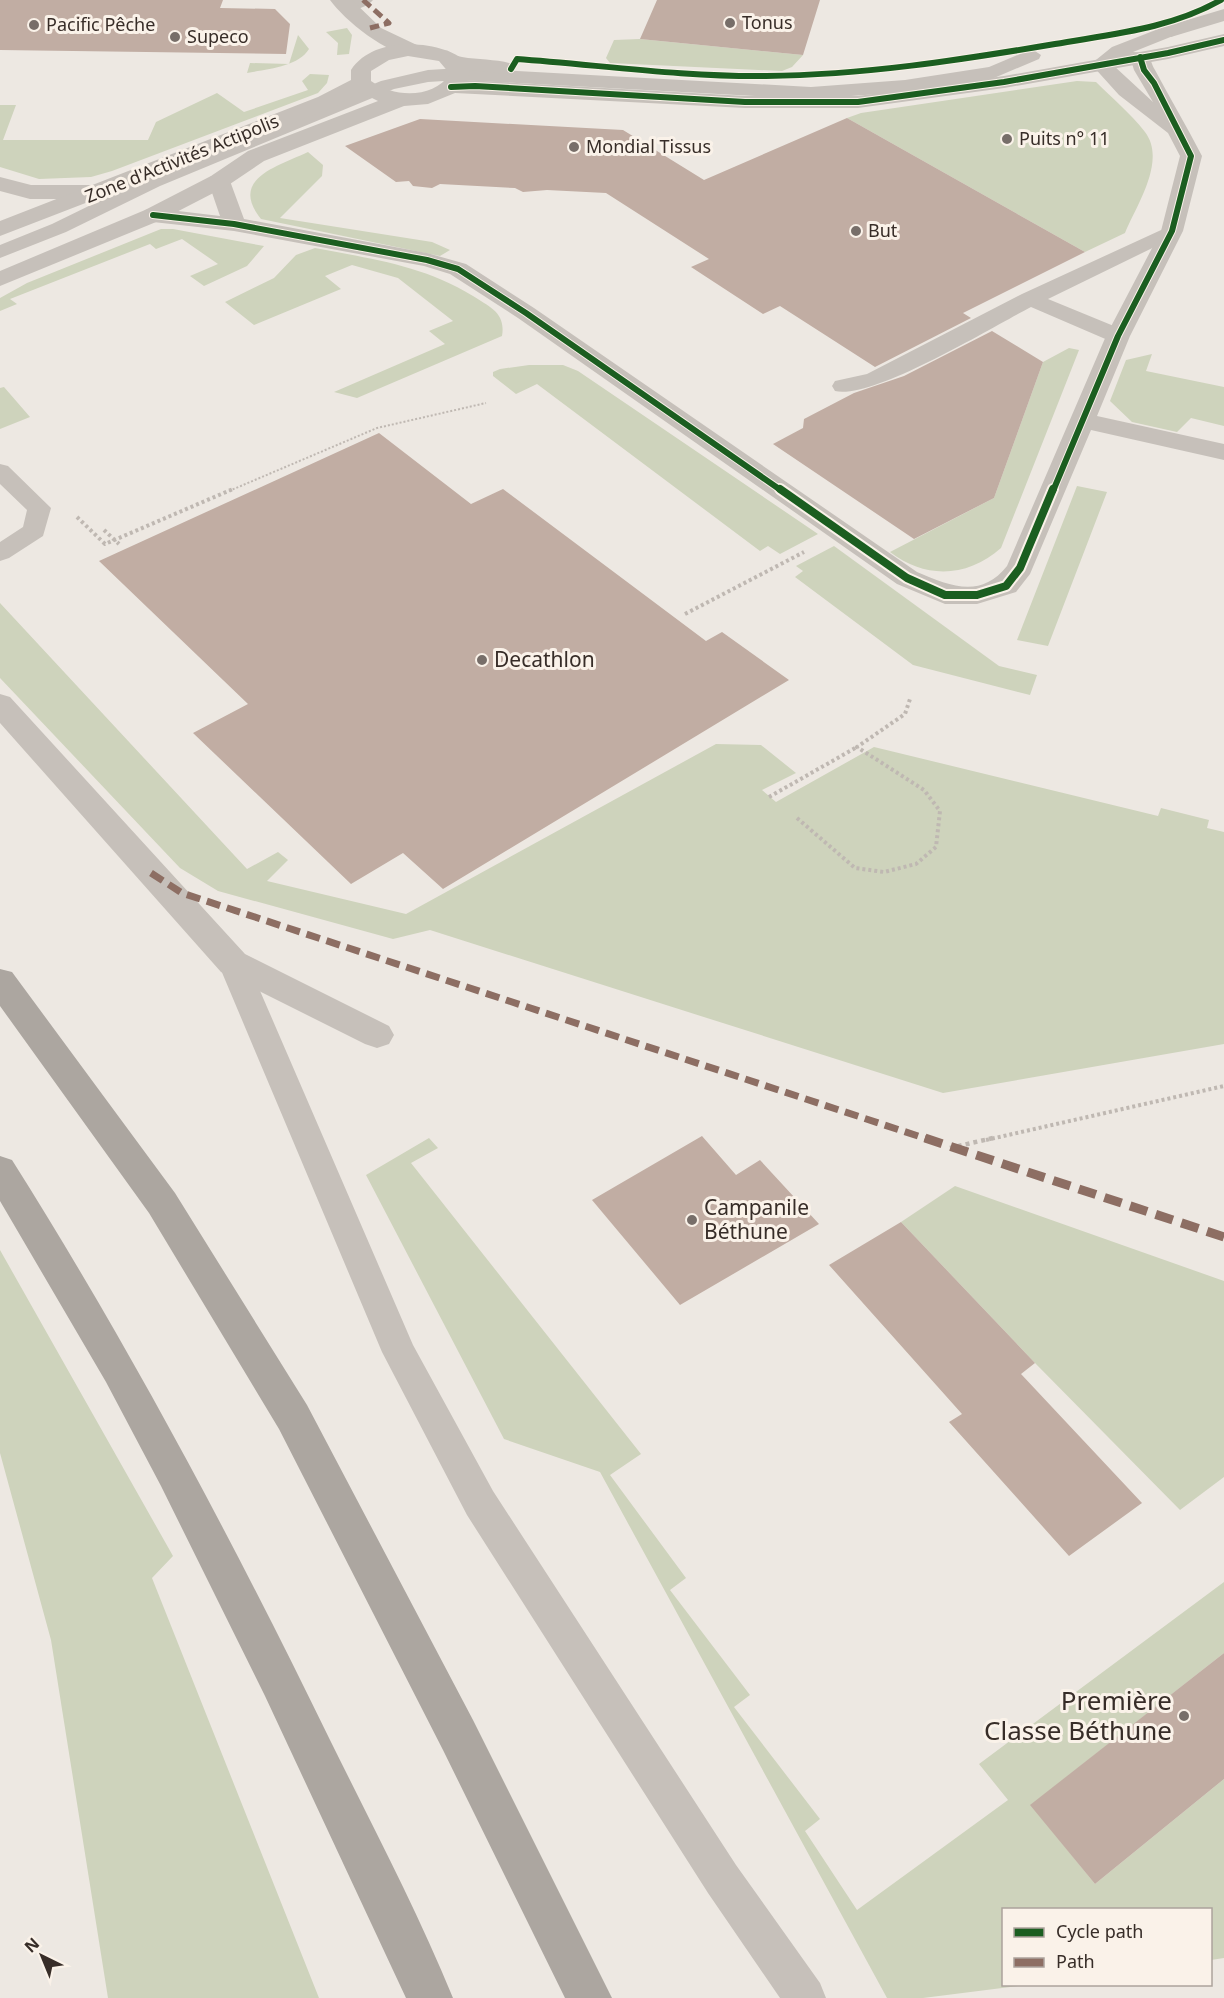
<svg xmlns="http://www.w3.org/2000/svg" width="1224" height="1998" font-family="'Noto Sans',sans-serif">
	<rect width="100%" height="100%" fill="#ede8e2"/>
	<!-- green -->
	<path fill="#ced3bc" d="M347,28l5,7 -3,19 -12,1 1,-12 -12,-11z
		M298,35l11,14c-11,18 -42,20 -62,24l3,-10 39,1z
		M640,39l163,16 -11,12 -10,4 -172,-8 -4,-5 8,-18z
		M310,74l19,1 -2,8 -9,10 -206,78 -21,6 -52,2 -39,-12v-62h16l-13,35h145l8,-18 61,-29 27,19 64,-22 -6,-9z
		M1077,81l19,1c16,16 35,32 49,50 22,29 -9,74 -20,101l-40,19 -238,-134 14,-5z
		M308,152l15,13 -1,11 -42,42 152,24 18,8 -10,6 -179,-37c-32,-40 15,-52 47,-67z
		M161,229h12l91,17 -17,20 -43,20 -14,-10 28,-12 -36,-25 -26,10 -6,-5 -140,55 7,5 -17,7v-13l27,-15z
		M315,248c57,11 107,17 158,48 17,11 33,17 29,40l-145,62 -23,-6 111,-48 -16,-13 24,-10 -55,-43 -46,-13 -27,11 16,13 -87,36 -29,-23 49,-24 22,-23z
		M1069,348l10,2 -78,198c-34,30 -76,31 -111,4l104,-54 49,-136z
		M1152,354l-6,17 78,16v39l-33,-8 -14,14 -45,-10 -22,-21 16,-41z
		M529,365h34l15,6 240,163 -38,20 -12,-8 -8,5 -223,-167 -21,10 -23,-18v-4l7,-3z
		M4,387l26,30 -30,12v-41z
		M1077,486l30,6 -59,154 -31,-6z
		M834,546l165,120 38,9 -7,20 -117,-30 -118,-88 8,-6 -7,-5z
		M0,603l247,266 31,-17 10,8 -21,21 139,33 310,-170 45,1 35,28 -34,17 14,12 98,-55 284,69 3,-8 48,12 -2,8 17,4v212l-281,49 -513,-163 -37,9 -175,-48 -38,-23 -180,-190z
		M429,1138l9,10 -27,15 230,291 -31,21 76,103 -16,12 80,105 -16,12 86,112 -15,12 52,79 151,-110 -29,-36 245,-182v71l-193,152 64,79 129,-105v179l-13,2 -1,-50h-206v74l21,1 -102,13h-36l-287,-526 -96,-33 -138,-264z
		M955,1186l269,95v196l-44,33 -145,-147 -134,-141z
		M0,1250l173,306 -21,22 167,420h-211l-57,-358 -51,-187z"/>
	<!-- building -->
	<path fill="#c1ada3" d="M0,0h223l-3,8 55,1 15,15 -4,30 -286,-4z
		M657,0h163l-17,55 -163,-16z
		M847,118l238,134 -122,61 8,5 -96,49 -95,-61 -17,8 -72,-47 18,-8 -103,-66 -59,-3 -24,2 -8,-4 -75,-4 -8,4 -19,-2 -4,-5 -13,1 -51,-36 75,-27 203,11 81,50z
		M992,331l51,31 -49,136 -80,41 -141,-95 30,-16 1,-9 50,-26 50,-17z
		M379,433l92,71 32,-15 203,152 16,-9 67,48 -346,209 -40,-36 -52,31 -158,-151 55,-29 -149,-143z
		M702,1136l34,39 24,-15 59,64 -139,81 -88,-105z
		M901,1222l134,141 -14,11 121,129 -73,53 -120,-134 13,-8 -133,-149z
		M1224,1653v126l-129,105 -65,-79z"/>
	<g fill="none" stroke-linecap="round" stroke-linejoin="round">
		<!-- path-far2 -->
		<path stroke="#bfb8b2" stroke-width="2" stroke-dasharray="2 2" stroke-linecap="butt" d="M229,491l148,-63 109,-25"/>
		<!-- path-far1 -->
		<path stroke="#bfb8b2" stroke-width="4" stroke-dasharray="3 3" stroke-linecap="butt" d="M77,517l28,27 128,-55
			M104,530l15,14
			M685,614l119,-62
			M769,797l88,-50
			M797,818l58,50 29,4 32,-8 20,-17 4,-36 -16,-21 -67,-43 48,-33 5,-15
			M986,1140l238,-54"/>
		<!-- path -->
		<path stroke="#bfb8b2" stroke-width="4.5" stroke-dasharray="4 4" stroke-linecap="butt" d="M950,1148l43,-10"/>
		<!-- service -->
		<path fill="#c6c0ba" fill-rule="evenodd" d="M346,0h27c-6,8 -23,12 -33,10l-3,-4z
			M1032,49l9,6 -2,4 -45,19 -89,14 -94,7 -351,-19 -32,2 -34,7 -234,97 -94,46 -66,26v-13l52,-21 94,-46 235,-97 47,-11 32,-2 351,19 94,-7 84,-13z
			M1172,225l7,2 3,4 -3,4 -131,64 78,32 3,5 -3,5h-16l-79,-34c-39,20 -158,93 -196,84l-3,-5 3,-5 32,-7 155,-80z
			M0,464l8,2 43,42 -8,28 -34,22 -9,3v-19l23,-15 4,-17 -27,-26z
			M233,952l10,3 5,8 165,382 80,146 243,374 84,118 6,15h-46l-72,-105 -241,-378 -85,-163 -164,-389 5,-8z"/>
		<!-- minor -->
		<path fill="#c6c0ba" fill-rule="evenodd" d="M330,0h22l29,28 40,19 3,4 -3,4c-26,7 -76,-34 -91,-55z
			M1166,26l7,2 3,4 -3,4 -40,16 14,1c4,5 4,11 8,17 15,28 32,57 47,86l-19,75 -53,105 -33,80 127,28v16l-133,-30 -61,144 -14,18 -39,12h-32l-48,-20 -379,-266 -68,-44 -26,-8 -190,-35 -81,-9 -8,-2 -3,-5 3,-5 8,-2 67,8 -12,-35 3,-5h16l3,5 14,38 183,34 39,11 68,44 383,264c33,14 64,27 90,-6l99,-230 55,-105 19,-75 -12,-23 -49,-38 -28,-31 21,-17zM1133,53l-3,4 4,13 19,32 -40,-37z
			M0,177l31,8h68l8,2 3,5 -3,5 -8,2h-69l-30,-8z
			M0,694l10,3 235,257 144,72 5,9 -5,9 -12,4 -12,-4 -144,-72 -221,-249z"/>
		<!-- tertiary -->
		<path fill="#c6c0ba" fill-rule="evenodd" d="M1224,9v12l-53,16 -7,-2 -3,-4 3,-4z
			M1224,34v12l-56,13 -164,29 -146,20h-113l-290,-15 -27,11 -24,2 -140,55 -37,25 -66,34 -161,66v-15l145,-61 66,-34 37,-25 130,-50 -18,-9 -26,15 -334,129v-15l318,-124 33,-17v-10c19,-29 64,-30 94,-20 6,1 11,6 17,7 17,3 35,2 51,7l3,4 -3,4 -7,2 -37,-4 1,4 -4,6 279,16h113l146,-20 164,-29zM408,56l31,5 11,13c-17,25 -56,24 -79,7v-10l18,-11z"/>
		<!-- trunk -->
		<path fill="#aca6a0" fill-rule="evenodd" d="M0,969l12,3 163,221 132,212 166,315 139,278h-47l-122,-248 -164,-321 -130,-216 -149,-207z
			M0,1156l12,4c118,187 221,381 318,580 42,85 87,170 123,258h-47l-141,-302 -104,-210 -55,-104 -106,-181z"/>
		<!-- quiet-far2 -->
		<path stroke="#8d6e63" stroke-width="5" stroke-dasharray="10 5" stroke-linecap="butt" d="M363,0l26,23 -19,5"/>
		<!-- quiet-far1 -->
		<path stroke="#8d6e63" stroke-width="7" stroke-dasharray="14 7" stroke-linecap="butt" d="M151,873l31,20 748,247"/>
		<!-- quiet -->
		<path stroke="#8d6e63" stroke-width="9" stroke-dasharray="18 9" stroke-linecap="butt" d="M925,1138l299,99"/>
		<!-- cycleway-far1 casing -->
		<g stroke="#faf2e9" stroke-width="8">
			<path id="cycleway-far1" d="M511,69l6,-10c83,6 166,18 249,17 98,-1 194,-16 289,-32 57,-10 115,-15 166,-44
				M451,87l24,-1 270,16h113l146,-20 164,-29 56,-13
				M153,215l81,9 193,36 31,9 68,44 256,178
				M1053,491l65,-155 54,-105 19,-75 -37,-73 -10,-13 -4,-13"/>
		</g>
		<!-- cycleway casing -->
		<g stroke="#faf2e9" stroke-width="12">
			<path id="cycleway" d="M780,489l127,89 38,17h32l29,-9 14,-18 33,-79"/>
		</g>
		<!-- cycleway-far1 -->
		<use href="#cycleway-far1" stroke="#1b5e20" stroke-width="6"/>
		<!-- cycleway -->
		<use href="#cycleway" stroke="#1b5e20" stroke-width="8"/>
	</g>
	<!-- markers -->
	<g fill="#776e69" stroke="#faf2e9" stroke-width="2">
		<circle cx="730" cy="23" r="6"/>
		<circle cx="34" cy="25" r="6"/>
		<circle cx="175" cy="37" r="6"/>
		<circle cx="1007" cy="139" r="6"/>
		<circle cx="574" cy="147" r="6"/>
		<circle cx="856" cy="231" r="6"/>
		<circle cx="482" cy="660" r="6"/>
		<circle cx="692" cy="1220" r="6"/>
		<circle cx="1184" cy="1716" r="6"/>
	</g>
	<g text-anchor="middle" stroke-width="6" stroke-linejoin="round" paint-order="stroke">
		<!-- far-poi labels -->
		<g font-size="18" fill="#372d28" stroke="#faf2e9" text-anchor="start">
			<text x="742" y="29">Tonus</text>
			<text x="46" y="31">Pacific Pêche</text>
			<text x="187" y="43">Supeco</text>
			<text x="1019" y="145">Puits n° 11</text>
			<text x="586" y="153">Mondial Tissus</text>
			<text x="868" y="237">But</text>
		</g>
		<!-- far-street labels -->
		<g font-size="18" fill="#372d28" stroke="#faf2e9">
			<text transform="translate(182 159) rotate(-22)" y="6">Zone d'Activités Actipolis</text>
		</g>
		<!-- poi labels -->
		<g font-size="21" fill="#372d28" stroke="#faf2e9" text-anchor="start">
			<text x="494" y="667">Decathlon</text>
			<text x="704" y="1215">Campanile<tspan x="704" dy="24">Béthune</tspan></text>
		</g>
		<!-- near-poi labels -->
		<g font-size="26" fill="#372d28" stroke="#faf2e9" text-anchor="end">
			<text x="1172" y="1710">Première<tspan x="1172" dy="30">Classe Béthune</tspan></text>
		</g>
	</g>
	<!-- legend -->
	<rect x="1002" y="1908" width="210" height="78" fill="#faf2e9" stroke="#aca39c" stroke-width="1.5"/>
	<rect x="1014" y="1928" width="30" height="9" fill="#1b5e20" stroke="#aca39c" stroke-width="1.5"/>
	<text x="1056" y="1938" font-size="18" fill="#372d28">Cycle path</text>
	<rect x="1014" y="1958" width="30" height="9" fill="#8d6e63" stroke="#aca39c" stroke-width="1.5"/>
	<text x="1056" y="1968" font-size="18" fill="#372d28">Path</text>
	<!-- north arrow -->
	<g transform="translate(42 1956) rotate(317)" stroke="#faf2e9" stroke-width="4.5" paint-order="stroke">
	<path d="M0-4.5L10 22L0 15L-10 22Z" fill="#372d28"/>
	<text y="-9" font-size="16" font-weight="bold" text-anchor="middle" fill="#372d28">N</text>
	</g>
</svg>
